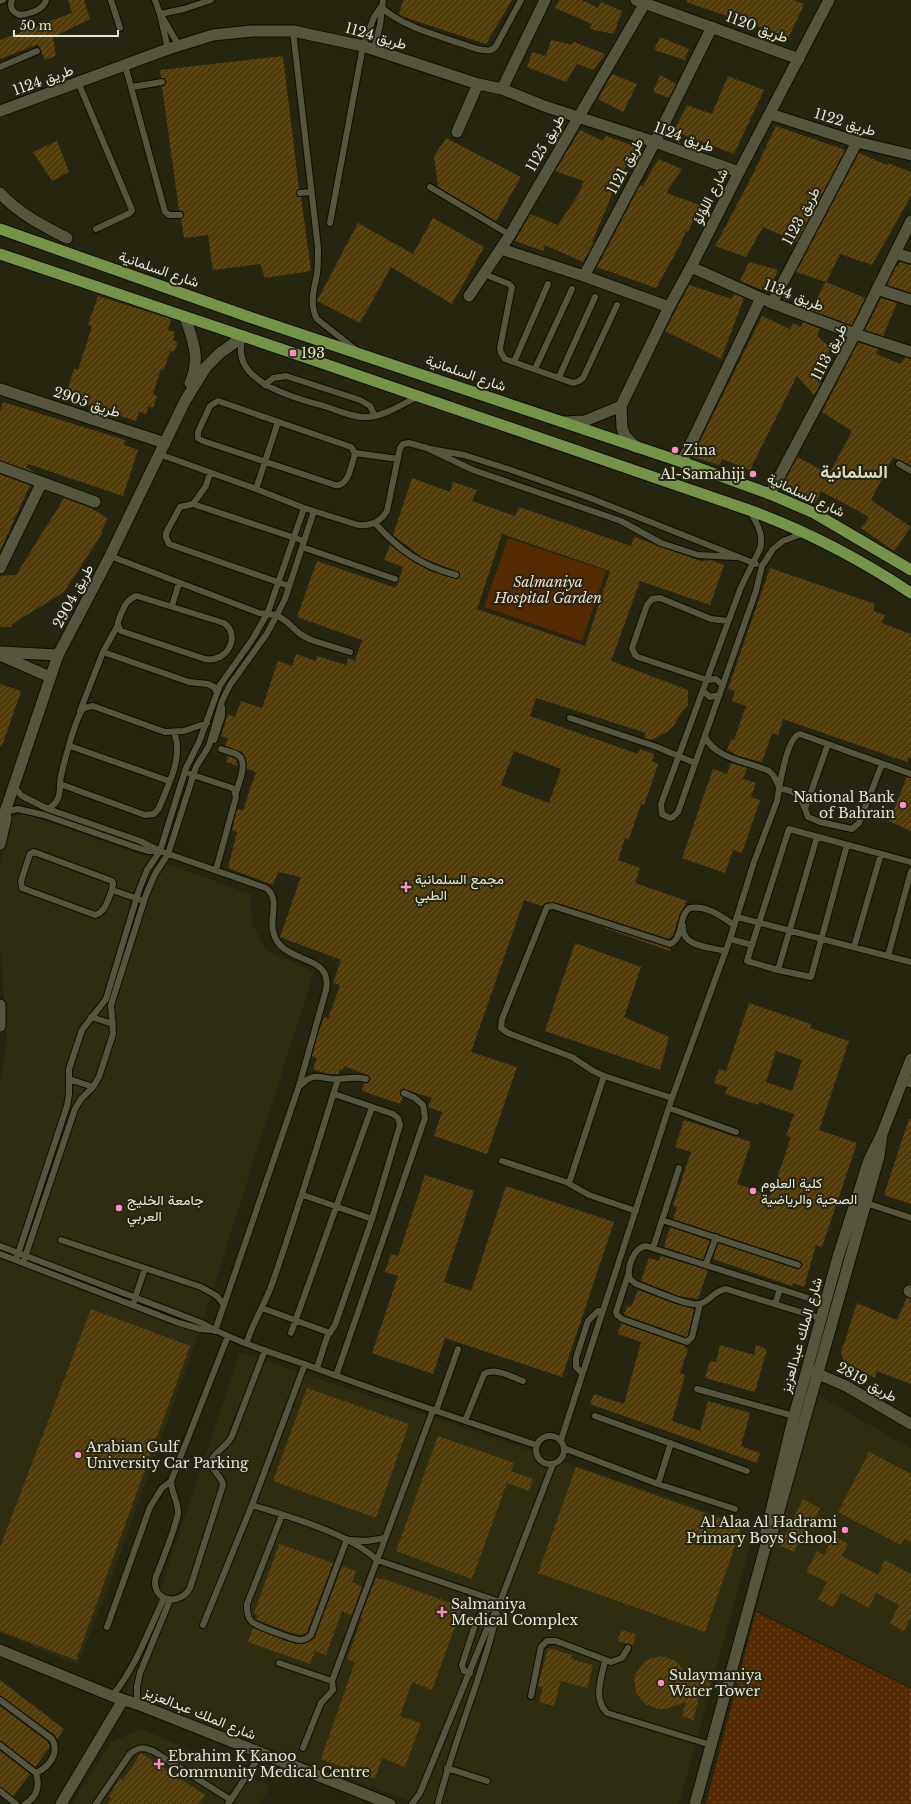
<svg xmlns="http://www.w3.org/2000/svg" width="911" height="1804" font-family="'Libre Baskerville',Vazirmatn,serif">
	<defs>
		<pattern id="park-dots" width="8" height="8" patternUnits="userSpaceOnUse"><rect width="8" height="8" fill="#552a00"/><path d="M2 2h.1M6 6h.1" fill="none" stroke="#6d4924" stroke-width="1.8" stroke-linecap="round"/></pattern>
		<pattern id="building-hatch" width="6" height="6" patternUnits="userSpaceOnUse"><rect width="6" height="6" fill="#513b0b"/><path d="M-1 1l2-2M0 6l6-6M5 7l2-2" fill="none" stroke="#6a572e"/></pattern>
	</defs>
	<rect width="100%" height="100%" fill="#262510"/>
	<!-- built -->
	<path fill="#2e2d0f" d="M26,814l225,80 1,29 14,27 48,22 -115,361 -87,244 -34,88 -78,-32v-551l7,-44 -7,-92v-79l7,-48z
		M240,1352l515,175 -76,277h-261l-293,-108z
		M817,1394l94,55v238l-155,-77z
		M142,1729l129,57 -12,18h-187l39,-62z"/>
	<!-- park -->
	<path fill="url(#park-dots)" d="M756,1612l155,77v115h-205z"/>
	<!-- garden -->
	<path fill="#552a00" d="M508,538l98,33 -24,70 -98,-34z"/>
	<!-- building -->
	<path fill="url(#building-hatch)" fill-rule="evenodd" d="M68,0h16l6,19 -37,18 3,19 -11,4 -7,-16 -38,15v-19l72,-27z
		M403,0h109l-26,44 -85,-28 -2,-2z
		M559,0h23l16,8 3,-6 21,9 -8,23 -24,-5 2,-5 -37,-16z
		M687,0h106l11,4 -15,33 -103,-35z
		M660,37l29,12 -4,11 -31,-10z
		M551,40l21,5 2,-3 31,12 -11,16 -17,-6 -11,18 -39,-15 5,-15 14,4z
		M283,56l16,133 -3,2v3l5,3 10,74 -46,7 -5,-14 -47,6 -5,-35 -24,3 -3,-19 3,-4 -1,-4 -4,-1 -17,-124 3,-1 1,-3 -1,-3 -4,-1 -1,-8z
		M612,74l25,10 -14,28 -25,-13z
		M660,75l16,9 -7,14 -16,-6z
		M728,76l36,14 -30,64 -60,-23 13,-26 25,9z
		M776,126l69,24 -48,92 -34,-15 -17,30 -31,-11 35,-66z
		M580,130l23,11 3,-5 31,11 -18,31 -27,64 2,1 -11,19 -38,-17 -2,6 -28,-10 15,-27 28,11 20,-30 6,-14 -29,-10z
		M446,138l75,39 -25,44 -58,-34 -4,-31z
		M57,141l12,31 -17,9 -19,-29z
		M859,153l28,12 1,-2 23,9v24l-39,69 -32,-11 -14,28 39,16 -13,27 -42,-15 16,-28 -30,-10z
		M658,159l24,10 -16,24 34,12 -12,27 -2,-1 -7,16 -23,41 -59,-21 43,-82 3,1z
		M433,218l51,29 -32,57 -61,-37 -31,56 -43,-22 41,-78 55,31z
		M749,262l29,8 -11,22 -27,-11z
		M900,262l11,3v28l-24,-8 9,-19 2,1z
		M689,285l43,14 2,-5 10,4 -23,61 -56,-28z
		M98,296l73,23 -3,11 7,2 -2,8 5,2 -4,10 -4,-1 -6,19 -3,-1 -8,25 4,2 -4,12 -4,-2 -3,8 -7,-2 -3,9 -71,-23 9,-29 4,1 9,-28 5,-16 -4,-1z
		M881,298l16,5 -14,33 -18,-6z
		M762,316l28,13 3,-6 8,4 2,-5 17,7 -3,7 14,12 -15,30 6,3 -8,14 -17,-19 -47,94 -28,-11 -3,6 -27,-8z
		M858,342l20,7 -2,5 25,10 4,-7 6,2v107l-18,-9 -22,43 40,27 -17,24 -33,-23 8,-11 -48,-26 -6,12 -32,-19 14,-27 32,17 23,-43 -30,-19z
		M3,402l122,38 -1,5 14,5 -15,46 -95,-32 -2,3 9,6 -35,-13v-49z
		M0,474l30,11 -30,66z
		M412,478l38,14 3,-10 24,8 -5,11 43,15 4,-9 112,39 3,-9 67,24 9,-1 14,5 -14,40 -70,-24 -29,80 77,29v15l-6,6 -8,14 -7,7 -16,8 -7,-2 2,-5 -110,-35 -6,18 108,38 2,-5 14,5 -2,7 6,3 -14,41 -3,-1 -12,35 -4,-1 -7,22 22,8 -5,15 52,18 -7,13 -7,21 -4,4 -115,-37 -8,1 -4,3 -18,-6 -53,152 46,15 -30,87 -53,-18 8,-24 -14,-5 4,-9 -29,-9 -3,3v3l3,2 -3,7 -38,-13 2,-8h4l2,-3 -3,-5 -23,-9 -1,4 -3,-1 -2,5h-11l-14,-5 4,-11 -5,-2 6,-22 6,-17 4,2 12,-34 -7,-2 8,-23 -61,-23 21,-60 -23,-5 -5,13 -45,-17 9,-36 -5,-2 5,-21 6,1 13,-38 -9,-3 -1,-11 -4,-6 -17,-6 3,-8 -7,-2 7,-22 7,3 6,-16 21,7 16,-47 14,5 4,-12 20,7 1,-5 29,9 2,-7 7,3 7,-21 -65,-23 20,-56 79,27 7,-21 -19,-7 6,-15 19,14 21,12 25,8 5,-2 -1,-5 -36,-14 -30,-23zM502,534l108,37 -25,75 -108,-37zM514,751l47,18 -12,34 -48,-18z
		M64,498l27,10 17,11 -7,12 2,1 -39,60 -52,32v3h-12v-51l16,-1z
		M770,568l105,36 -2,7 12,4 -3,8 29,11v124l-2,-1 -2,5 -124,-43 -5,16 -6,-2 -10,29 -27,-7 -1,-2 -7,-3 4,-11 3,1 12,-34 -14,-5 3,-10 -7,-2z
		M0,684l21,7 -19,55h-2z
		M228,756l8,3 2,7 -12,-4z
		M731,763l16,5 -4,11 13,4 -5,14 9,3 -18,53 -9,-3 -8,23 -43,-15 31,-89 14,5z
		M907,777l4,1v53l-22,-10z
		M574,917l95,31h1v3z
		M575,943l66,24 -17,50 45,20 -9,33 -115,-39z
		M749,1003l62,21 -1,4 39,13 -30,89 38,13 -35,104 -6,-2 -12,42 -11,-4 -1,3 -79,-27 5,-16 79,26 5,-2v-3l-2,-3 -127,-42 4,-12 -4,-1 18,-54 -16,-5 9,-27 67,22 -14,42 34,12 20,-59 -5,-1 8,-22 -35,-12 -1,3 -33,-11 3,-7 -14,-4 5,-14 7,2zM776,1051l26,9 -10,31 -26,-9z
		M909,1119h2v85l-27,-9z
		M425,1175l49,16 -30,91 27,9 35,-105 108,36 -52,155 -117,-39 -12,36 -61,-21 26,-77 -13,-4 6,-18 7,2z
		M670,1227l40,14 -7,19 -39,-13z
		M661,1256l47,14 -10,29 -19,-3 -38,-15 8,-23 10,3z
		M638,1290l38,14 18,5 -6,26 -2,2 -62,-22 3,-9 4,1z
		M907,1298l4,1v85l-34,-13 -2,7 -31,-17 -3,-8 16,-50 40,17z
		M91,1309l99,37 -114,314 -76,-29v-84z
		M621,1323l64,23v2l3,1 -8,24 5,2 -13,46 28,10 8,-30 42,12 -9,33 19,7 -3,10 -167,-59 4,-10 30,10 17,-62 -23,-8z
		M720,1345l34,10 2,-10 11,4 -12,43 -50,-14 5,-17 6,1z
		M307,1388l102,36 -33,94 -103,-37z
		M438,1436l76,27 -3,8 22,8 -4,12 -22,-8 -35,96 -76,-28z
		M869,1452l42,22v68l-6,-3 -4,6 -63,-33z
		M576,1467l166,59 -37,106 -167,-59z
		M803,1499l17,9 -5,11 -5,-3 -16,36 -14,-6z
		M834,1536l14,8 -6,12 36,19 7,-15 26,14v43l-7,14 -14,-8 9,-18 -23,-12 -7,15 -28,-15 -8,14 -15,-8 9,-17 -21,-10 11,-21 7,4z
		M279,1544l54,19 -26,69 -5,3 -10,-2 -29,-11 -7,-3 1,-4 -3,-2z
		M342,1566l14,5 -4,11 10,4 -10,29 -10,-4 -16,44 -11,-4 -5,13 -62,-22 5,-14 43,16h8l8,-4 3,-3z
		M376,1578l7,2 1,-1 78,28 -30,83 -20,-8 -12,34 21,7 -16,44 -23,-9 -7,21 -54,-20 34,-97 -8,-3 15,-41h-2z
		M621,1630l15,4 -3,11 -15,-4z
		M548,1648l24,7 -1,4 22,6 -6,23 -26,-7 -7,25 -15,-4 4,-15 -5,-1z
		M661,1656l15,5 10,12 25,8 -3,11 -7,-2 -8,30 -11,-4 4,-14 -20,7h-8l-13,-5 -9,-11 -2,-15 7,-13 6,-5z
		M0,1680l64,49 -7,10 -2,-4 -55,-39z
		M0,1706l48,36 2,5 -15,20 -35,-26z
		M0,1751l30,23 -17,22 -13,-9z
		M141,1753l64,42 -6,9h-92l4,-6 -2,-2 11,-18 3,2z"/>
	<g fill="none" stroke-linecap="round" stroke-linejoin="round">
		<!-- service casing -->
		<g stroke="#0f0e00" stroke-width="8">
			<path id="service" d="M12,0c-3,7 1,13 8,15 9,-1 24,-5 26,-15
				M111,0l9,28
				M155,0l5,14 8,35
				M0,1l3,-1
				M381,7c24,22 66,31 96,42 8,1 14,4 19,-3l25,-46
				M160,14l24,-5 27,-9
				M161,15l18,31
				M293,31l25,217c0,9 0,18 -1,26 -3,15 -8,30 0,45l39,31
				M374,49l6,-24 3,-25
				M125,65l40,147 4,3h11
				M0,67l37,-16
				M78,82l54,128 -2,3 -34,16
				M132,87l30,-5
				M430,187l80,48
				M300,193l10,-1
				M330,223l33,-177 11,-29 7,-10
				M484,274l25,10 3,3 -12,61 1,5 4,6 68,24 6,-2 4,-3 34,-73
				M243,338c-15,43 51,60 81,68 13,4 30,12 44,11 17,-1 36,-14 51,-21
				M514,362l34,-78
				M535,369l37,-80
				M559,377l36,-80
				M265,385l8,-7 13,-2 74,24 10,6 5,10
				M218,401l133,46 4,6 -1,4c-3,10 -6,30 -19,28l-132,-44 -5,-3v-6l12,-26z
				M430,449l34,6 50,16 76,27 166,66
				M355,453l43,6
				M159,454l97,35 48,19 54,17c14,1 22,-3 29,-14l13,-63 3,-4 6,-1 18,5 46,22 148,51 40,22 37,12 37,2
				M899,464l12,7
				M256,489l22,-67
				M193,504l13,-18 4,-13
				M750,511c7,13 14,23 10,38l-19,38 -80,217 1,10 8,4 3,-1 5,-5 78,-221 6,-25 11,-17 10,-8 21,-8
				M375,523c24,27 46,43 81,52
				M302,547l93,32
				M110,556l149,57 18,2 10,7 13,12 11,6 39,12
				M289,586l-120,-42 -3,-7v-4l14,-26 13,-3 111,37
				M137,596l87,27c17,12 4,40 -19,36l-84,-28 -3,-6v-3c4,-10 7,-23 19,-26z
				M172,606l7,-23
				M103,652l86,30 19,2 6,3 3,6
				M723,686l-7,-7 -9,1 -69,-23 -3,-2 -3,-7 15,-43 5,-6 8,-1 51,21 17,2
				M703,691l7,6 10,-2
				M80,711l23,-59 15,-27
				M570,718l87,29 38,16
				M214,740l8,-24v-9
				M70,746l99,35
				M221,749c5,2 14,3 18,7 9,8 -1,28 -3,37
				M882,764l-23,59 -7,6 -32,-7 -12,-5c-5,-15 -10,-28 -29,-28 2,-11 9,-53 21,-55l111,40
				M190,774l42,14 2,2 2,7 -20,73
				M60,784l85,31 9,-1 5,-6c9,-23 25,-51 15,-76
				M13,786l9,10 26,13 92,32 20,10 106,37c18,14 -4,36 14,57 16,18 52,12 46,45l-27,96 -84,245
				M48,809c16,-11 10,-18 13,-33 3,-13 15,-61 23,-68l9,-2 72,26 19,-1 23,-8
				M805,809l23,-65
				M5,812l13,-3 26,6 94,33 10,3h10
				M817,837l-39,133 33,7 36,-132
				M112,890c-4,9 -6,22 -17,25l-73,-27 -1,-7 9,-27 4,-2 78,29 1,2 -1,7 29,10
				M737,917l174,45
				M683,926c-2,21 27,21 42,25
				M730,939l22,6 37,-116 122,33
				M752,945l-5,16 31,9
				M854,947l27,-93
				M888,956l23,-85
				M91,1017l22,7
				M69,1079l24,8
				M301,1085c13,-14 20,-6 36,-6 11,0 18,-3 29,0
				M672,1098l-68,-22 -11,-5 -21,-14 -64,-24 -7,-5 1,-9 45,-112 6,-1 117,38c14,-5 8,-29 20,-36 16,-3 31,8 44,17
				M669,1108l67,24
				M502,1161l64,21 23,13 47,16
				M569,1183l35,-107
				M303,1195l69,24
				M866,1203l45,15
				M662,1220l136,45
				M61,1240l140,47 16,9 7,9
				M0,1246l202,77c35,20 75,31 113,45 73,27 147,52 221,77
				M653,1248l26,-80
				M0,1254l179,69 21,6 12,1
				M16,1260l51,-154 2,-11v-26l13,-39 24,-31 33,-109 8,-20 13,-19 26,-83 13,-26 21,-57 32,-45 16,-28 36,-104
				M23,1263l52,-154 6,-10 12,-12 6,-10 14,-43 -2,-29 35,-110 9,-21 13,-20 28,-87 13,-21 13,-45 8,-16 36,-50 11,-20 8,-16 29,-88
				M706,1264l10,-27
				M628,1275l-12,37 1,3 5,4 65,23 5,-5 8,-33
				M134,1301l11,-33
				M775,1304l5,-15
				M262,1308l68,25
				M823,1319l-97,-30c-12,1 -16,13 -27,15 -10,3 -51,-16 -63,-20l-6,-5c-4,-11 4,-32 16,-33l181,58
				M291,1333l81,-226
				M228,1336l-57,145c0,12 8,21 7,33 -4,17 -11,34 -17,50 -2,6 -6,12 -6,18 0,21 26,23 35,6l33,-103c-1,-10 -12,-13 -12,-24 4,-10 16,-14 21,-25l33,-86
				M247,1342c6,-20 18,-38 25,-58 24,-68 45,-137 66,-205
				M317,1368l10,-31 8,-12 37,-106 28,-94 -2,-7 -5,-4 -59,-20
				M582,1373l-6,-6v-9l12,-37 10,-10h5
				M336,1376l89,-258 -2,-13 -8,-7 -11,-5
				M697,1389l97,27
				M436,1411l22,-62
				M595,1416l152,55
				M465,1421l19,-47c11,-7 28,3 39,7
				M536 1450a14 14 0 1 1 28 0a14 14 0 1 1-28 0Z
				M561,1440l111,-342 58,-159 24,-77 23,-61 2,-12 -1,-5 -5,-9 -4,-4c-21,-10 -52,-11 -64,-34
				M566,1449l92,35 77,25
				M658,1484l13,-41
				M252,1505c37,12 97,28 125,55l123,42
				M282,1515l-35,89c0,7 0,13 5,18 5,4 42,18 48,18 5,0 8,-2 11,-5l36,-96
				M351,1540l16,1 18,-3
				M203,1625l49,-120 53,-141
				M107,1627l43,-120 12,-19 9,-7
				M605,1661c-4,18 -12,38 2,52l104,32
				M279,1663l53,18
				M470,1673l-6,-2 -2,-6 14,-43 4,-7 19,-12
				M112,1696c24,-29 36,-64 52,-98
				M531,1696l10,-49 6,-6h9l55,21 11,-4 6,-10
				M0,1700l52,39c8,14 -3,28 -16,34
				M137,1704v-17l3,-14 30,-73
				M0,1745l36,28c4,13 1,24 -11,31
				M303,1748l18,-45 12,-13 -1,-9 101,-271
				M447,1768l40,13
				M0,1791l16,13
				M96,1804l34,-50c8,-7 13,-7 23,-3l78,49
				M228,1804l33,-50
				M412,1804l8,-11 69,-169 11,-22 53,-138
				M438,1804c16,-65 44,-126 59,-190"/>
		</g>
		<!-- minor casing -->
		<g stroke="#0f0e00" stroke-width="13">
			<path id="minor" d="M636,0l163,59
				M502,89l43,-89
				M0,111l168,-62 45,-14 39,-4h41l70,15 115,38 24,5 42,17 111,36 84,30
				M770,114l87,28 54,13
				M457,132l21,-48
				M0,193c18,20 43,33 67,45
				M501,249l83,27 85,31
				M895,253l16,5
				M691,267l81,36 83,31 56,18
				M584,276l71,-134 57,-115
				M877,289l34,11
				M469,296l41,-61 135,-232
				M772,303l85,-161
				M0,389l165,54
				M682,462l79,-164
				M0,467l95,35
				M770,494l85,-160 56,-113
				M0,568l41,-84
				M0,652l58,3
				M0,655l50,22
				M903,1080l8,2
				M909,1291l2,1
				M809,1370l37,16 65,38
				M61,1804l62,-104"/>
		</g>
		<!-- tertiary casing -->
		<g stroke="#0f0e00" stroke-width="13">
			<path id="tertiary" d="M185,317c8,23 16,43 5,66
				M565,422l20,-1 36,-15
				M636,447l-11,-11 -3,-8 -1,-22 48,-99 22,-40 48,-95 90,-172
				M0,819l5,-7 53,-157 52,-99 75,-155 21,-34 14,-14 24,-17
				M0,844l6,-26 -1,-6
				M0,1005v21
				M766,1532l27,-112 45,-163 31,-97 13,-26 29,-75
				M0,1650l112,46 25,8 253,100
				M695,1804l70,-256 10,-23 104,-369 3,-22"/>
		</g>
		<!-- primary casing -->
		<g stroke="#0f0e00" stroke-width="13">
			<path id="primary" d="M0,229l255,90 427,143 88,32 44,19 97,57
				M0,254l293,99 456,157c57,21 111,49 162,83"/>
		</g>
		<!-- service -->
		<use href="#service" stroke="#56553e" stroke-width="6"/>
		<!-- minor -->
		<use href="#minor" stroke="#56553e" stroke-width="11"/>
		<!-- tertiary -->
		<use href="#tertiary" stroke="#56553e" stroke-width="11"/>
		<!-- primary -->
		<use href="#primary" stroke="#759449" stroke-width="11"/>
	</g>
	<!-- markers -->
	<g fill="#f98fc9" stroke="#262510" stroke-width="1.5">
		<rect x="289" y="349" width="8" height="8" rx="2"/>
		<circle cx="675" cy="450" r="4"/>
		<circle cx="753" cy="474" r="4"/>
		<circle cx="903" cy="805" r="4"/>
		<path d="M404 881h4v4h4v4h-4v4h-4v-4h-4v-4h4z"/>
		<circle cx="753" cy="1191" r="4"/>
		<circle cx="119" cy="1208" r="4"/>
		<circle cx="78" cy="1455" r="4"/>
		<circle cx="845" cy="1530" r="4"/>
		<path d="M440 1606h4v4h4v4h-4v4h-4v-4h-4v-4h4z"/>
		<circle cx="661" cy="1683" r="4"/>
		<path d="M157 1758h4v4h4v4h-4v4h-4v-4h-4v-4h4z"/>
	</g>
	<g text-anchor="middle" stroke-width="4" stroke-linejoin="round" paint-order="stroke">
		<!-- street labels -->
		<g font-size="14" fill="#e6e6d8" stroke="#262510">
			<text transform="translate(757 27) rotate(20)" y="5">طريق 1120</text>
			<text transform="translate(376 36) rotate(16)" y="5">طريق 1124</text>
			<text transform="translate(43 80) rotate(-20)" y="5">طريق 1124</text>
			<text transform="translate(845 122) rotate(17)" y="5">طريق 1122</text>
			<text transform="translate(684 137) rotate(20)" y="5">طريق 1124</text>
			<text transform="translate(545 143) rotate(-60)" y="5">طريق 1125</text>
			<text transform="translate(625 166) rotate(-62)" y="5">طريق 1121</text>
			<text transform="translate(710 196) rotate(-63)" y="5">شارع اللؤلؤ</text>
			<text transform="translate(801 216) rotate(-62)" y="5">طريق 1123</text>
			<text transform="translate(159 269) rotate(19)" y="5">شارع السلمانية</text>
			<text transform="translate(794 295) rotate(21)" y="5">طريق 1134</text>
			<text transform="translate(829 352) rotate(-63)" y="5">طريق 1113</text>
			<text transform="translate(466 373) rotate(19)" y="5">شارع السلمانية</text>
			<text transform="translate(87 402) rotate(18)" y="5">طريق 2905</text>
			<text transform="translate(806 495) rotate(25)" y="5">شارع السلمانية</text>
			<text transform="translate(73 596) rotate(-62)" y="5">طريق 2904</text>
			<text transform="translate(801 1335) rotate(-74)" y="5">شارع الملك عبدالعزيز</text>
			<text transform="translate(867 1382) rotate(29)" y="5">طريق 2819</text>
			<text transform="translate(200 1713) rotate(22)" y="5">شارع الملك عبدالعزيز</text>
		</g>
		<!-- poi labels -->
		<g font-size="14" fill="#e6e6d8" stroke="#262510" text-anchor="start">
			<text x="301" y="358">193</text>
			<text x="683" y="455">Zina</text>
			<text x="745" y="479" text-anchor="end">Al-Samahiji</text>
			<text x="895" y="802" text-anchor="end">National Bank<tspan x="895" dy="16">of Bahrain</tspan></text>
			<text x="415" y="884">مجمع السلمانية<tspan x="415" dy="16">الطبي</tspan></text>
			<text x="761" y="1188">كلية العلوم<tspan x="761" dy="16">الصحية والرياضية</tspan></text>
			<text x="127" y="1205">جامعة الخليج<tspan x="127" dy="16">العربي</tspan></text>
			<text x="86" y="1452">Arabian Gulf<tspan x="86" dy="16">University Car Parking</tspan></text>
			<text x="837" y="1527" text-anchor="end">Al Alaa Al Hadrami<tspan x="837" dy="16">Primary Boys School</tspan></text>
			<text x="451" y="1609">Salmaniya<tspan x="451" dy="16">Medical Complex</tspan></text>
			<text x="669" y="1680">Sulaymaniya<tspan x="669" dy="16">Water Tower</tspan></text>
			<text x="168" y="1761">Ebrahim K Kanoo<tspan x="168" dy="16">Community Medical Centre</tspan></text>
		</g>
		<!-- park labels -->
		<g font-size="14" font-style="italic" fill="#f1ddcf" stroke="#262510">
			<text x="548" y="587">Salmaniya<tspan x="548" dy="16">Hospital Garden</tspan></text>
		</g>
		<!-- district labels -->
		<g font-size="18" font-weight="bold" fill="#dcdcc1" stroke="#262510">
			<text x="854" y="478">السلمانية</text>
		</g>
	</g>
	<!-- scale -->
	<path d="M14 30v6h104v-6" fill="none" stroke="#e6e6d8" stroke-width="2"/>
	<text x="20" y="30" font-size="12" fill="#e6e6d8" stroke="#262510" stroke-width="3" paint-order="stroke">50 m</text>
</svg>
